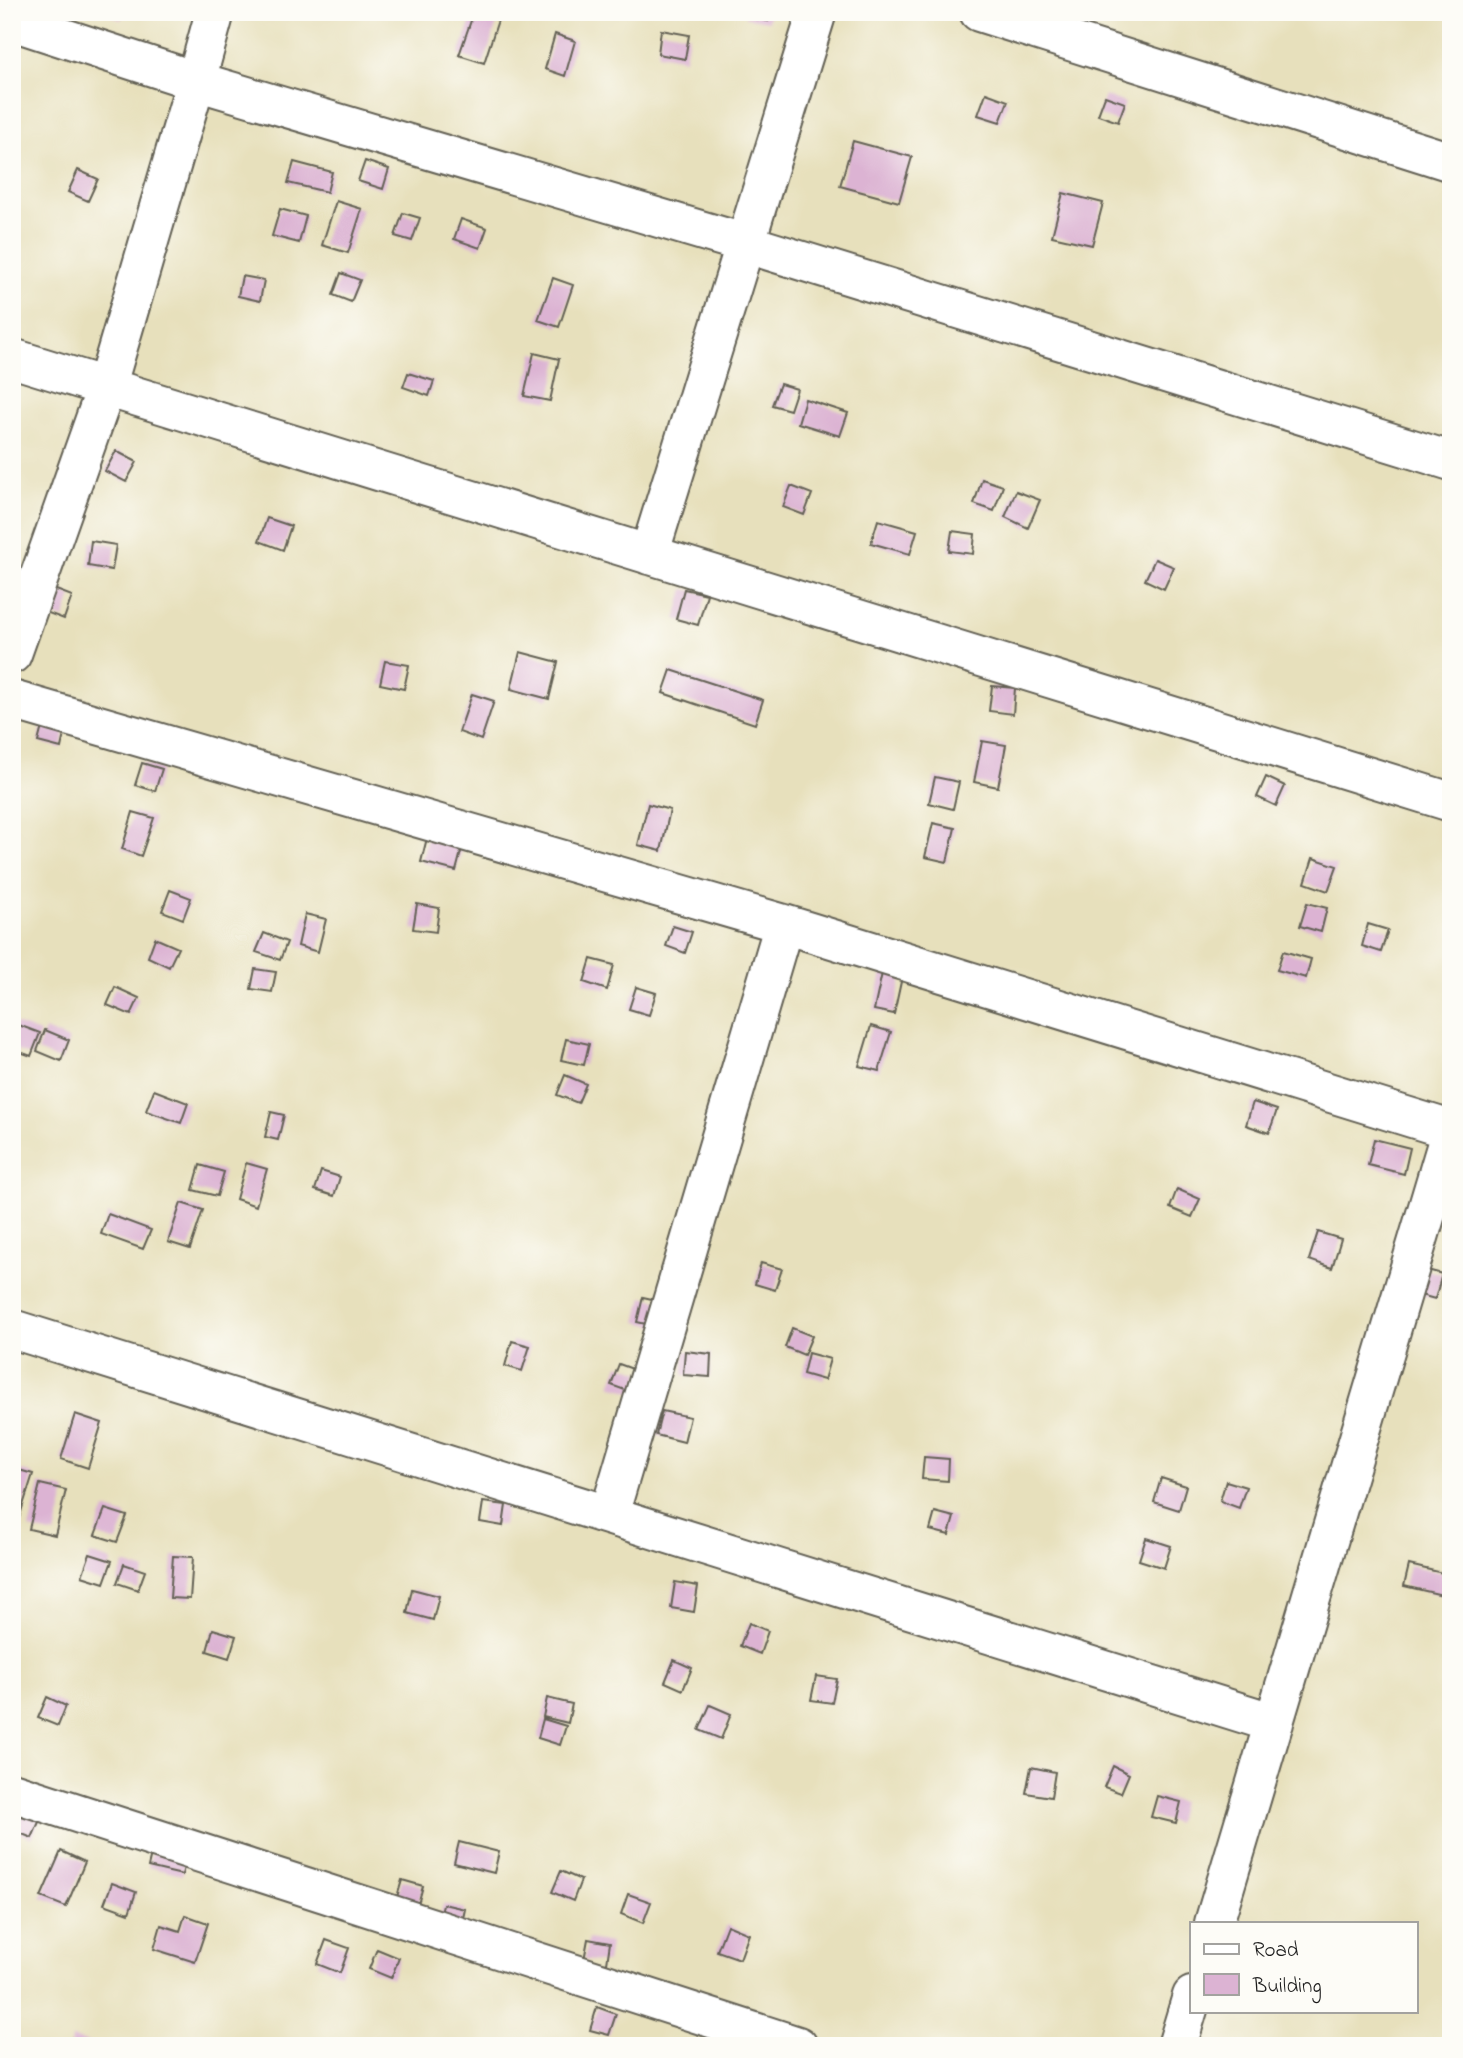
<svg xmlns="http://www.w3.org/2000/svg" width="1463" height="2058" font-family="'Indie Flower',sans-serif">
	<rect width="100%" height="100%" fill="#fdfcf7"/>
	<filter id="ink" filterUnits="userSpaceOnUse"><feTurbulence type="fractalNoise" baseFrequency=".0143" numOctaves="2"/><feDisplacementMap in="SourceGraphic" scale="14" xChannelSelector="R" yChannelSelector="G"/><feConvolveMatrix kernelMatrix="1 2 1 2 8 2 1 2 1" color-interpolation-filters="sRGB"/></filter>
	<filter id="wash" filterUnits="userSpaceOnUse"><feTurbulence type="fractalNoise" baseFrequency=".00686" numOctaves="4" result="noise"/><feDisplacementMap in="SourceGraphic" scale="28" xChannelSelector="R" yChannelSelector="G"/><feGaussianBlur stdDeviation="1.57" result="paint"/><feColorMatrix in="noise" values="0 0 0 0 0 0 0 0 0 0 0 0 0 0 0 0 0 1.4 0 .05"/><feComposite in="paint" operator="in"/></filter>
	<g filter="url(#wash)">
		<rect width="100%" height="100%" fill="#e7e0bc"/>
		<g id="blocks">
			<!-- building -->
			<path fill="#dcb3d3" d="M102,12h22l-3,8z
				M474,12l24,8 -14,43 -25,-8z
				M746,12h24l-2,9 -23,-4z
				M661,30l28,5 -4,24 -27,-5z
				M555,34l20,7 -10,35 -20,-7z
				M986,93l22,8 -8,21 -22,-7z
				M1105,96l20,7 -7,19 -20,-7z
				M853,141l59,16 -13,45 -59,-16z
				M365,161l24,8 -6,20 -25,-8z
				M294,162l38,10 -5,20 -39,-9z
				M78,170l20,9 -10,22 -20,-9z
				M1063,193l40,10 -11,42 -40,-9z
				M336,201l26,8 -14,44 -26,-8z
				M280,209l26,7 -7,27 -27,-7z
				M403,213l17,5 -8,23 -17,-5z
				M461,219l26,9 -7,20 -26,-9z
				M341,273l19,7 -9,22 -18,-7z
				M242,276l22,4 -4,21 -22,-5z
				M553,278l20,7 -14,42 -21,-7z
				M534,353l25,6 -9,42 -26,-5z
				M408,373l26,8 -5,15 -26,-9z
				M780,384l17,5 -7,21 -18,-5z
				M805,399l43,14 -8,23 -42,-13z
				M116,451l21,11 -11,20 -21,-11z
				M982,479l21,7 -9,25 -20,-7z
				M791,486l21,8 -8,21 -21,-8z
				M1016,491l24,9 -12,28 -23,-11z
				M267,518l24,8 -8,24 -24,-9z
				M878,520l39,11 -7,23 -39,-11z
				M952,531l23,3 -2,20 -24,-3z
				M91,541l25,4 -4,25 -24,-4z
				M1155,559l19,8 -10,22 -19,-9z
				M51,588l21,8 -8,23 -21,-8z
				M684,589l23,5 -9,31 -22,-6z
				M520,652l38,10 -9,37 -38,-10z
				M385,661l24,4 -5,24 -24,-5z
				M671,670l92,30 -8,24 -92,-31z
				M992,686l23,2 -2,26 -24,-3z
				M472,694l22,7 -13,39 -22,-8z
				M44,719l22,6 -5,23 -23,-6z
				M982,741l24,4 -8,42 -24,-5z
				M142,763l20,6 -7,22 -20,-6z
				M935,777l24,5 -6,27 -24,-6z
				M1266,777l19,9 -9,20 -19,-9z
				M648,804l22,6 -9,41 -23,-6z
				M133,812l21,6 -13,38 -19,-7z
				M933,823l22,5 -8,34 -22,-5z
				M427,838l35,10 -6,23 -35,-9z
				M1313,858l24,8 -9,25 -23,-8z
				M170,890l21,8 -8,21 -21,-8z
				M1307,903l20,5 -6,24 -21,-6z
				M417,904l22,4 -3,24 -23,-3z
				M305,914l21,5 -8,33 -20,-6z
				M1368,924l20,6 -7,22 -19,-6z
				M673,926l19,6 -7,21 -19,-7z
				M264,933l23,9 -7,18 -24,-8z
				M155,938l23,10 -9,19 -21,-10z
				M1283,951l28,8 -5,19 -29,-8z
				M591,959l23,6 -7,25 -23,-8z
				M255,969l21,3 -4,20 -21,-3z
				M882,973l20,4 -8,37 -20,-4z
				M115,987l24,11 -8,17 -24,-10z
				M636,987l20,6 -7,22 -20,-6z
				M16,1024l24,9 -9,23 -19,-7v-14z
				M871,1026l20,6 -12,39 -20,-5z
				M45,1030l24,10 -8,21 -24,-10z
				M566,1039l23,5 -5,21 -23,-5z
				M565,1075l21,9 -8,19 -21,-8z
				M154,1090l34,13 -7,20 -35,-12z
				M1253,1102l24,8 -8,23 -23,-8z
				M271,1112l13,3 -6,25 -13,-3z
				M1374,1139l36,9 -6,26 -36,-9z
				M246,1163l21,6 -11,37 -20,-7z
				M200,1165l24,7 -7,24 -24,-6z
				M321,1171l19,6 -6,19 -19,-6z
				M1177,1189l23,10 -8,18 -22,-9z
				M181,1203l22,7 -13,39 -22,-7z
				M108,1214l43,16 -8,19 -42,-15z
				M1318,1232l23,7 -9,29 -23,-8z
				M761,1263l21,6 -7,21 -20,-6z
				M1420,1268l22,6 -7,25 -22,-6z
				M643,1297l27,6 -6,25 -27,-6z
				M792,1328l20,8 -8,19 -19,-8z
				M512,1341l18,5 -8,25 -17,-5z
				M685,1351l26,3 -1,23 -27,-2z
				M808,1353l22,6 -6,21 -21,-6z
				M619,1364l22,8 -8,21 -22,-8z
				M662,1411l28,6 -6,25 -28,-7z
				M75,1414l27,9 -14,45 -27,-9z
				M924,1457l25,2 -1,22 -26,-2z
				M12,1468l21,6 -14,44 -7,-2z
				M1161,1478l25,8 -7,24 -25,-8z
				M1226,1481l20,6 -7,21 -19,-7z
				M40,1484l26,6 -11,45 -26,-6z
				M483,1502l23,3 -3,21 -23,-4z
				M105,1509l22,7 -10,26 -22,-7z
				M935,1512l19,5 -5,18 -19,-5z
				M1146,1538l25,8 -7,22 -25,-8z
				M90,1554l22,7 -8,22 -22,-7z
				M173,1556l20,1 -3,42 -20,-1z
				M124,1564l21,7 -7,19 -21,-7z
				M1409,1565l42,10v22l-47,-11z
				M675,1582l23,4 -4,26 -23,-4z
				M412,1589l27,7 -6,24 -26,-7z
				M749,1623l19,8 -8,23 -20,-8z
				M213,1629l23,7 -7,22 -22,-7z
				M674,1660l18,8 -9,22 -18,-8z
				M816,1676l21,3 -5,24 -21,-3z
				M47,1697l19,9 -8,20 -20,-8z
				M547,1698l25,6 -4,19 -25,-6z
				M710,1705l21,9 -10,25 -22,-9z
				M543,1719l23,7 -6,19 -22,-7z
				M1113,1766l16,8 -8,19 -17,-6z
				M1031,1767l24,5 -4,25 -25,-4z
				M1157,1796l24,6 -5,21 -25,-6z
				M20,1806l22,9 -10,23 -20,-8z
				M459,1842l40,10 -5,21 -40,-10z
				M153,1846l34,9 -5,20 -34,-8z
				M61,1851l24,11 -19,45 -25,-10z
				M561,1871l20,9 -8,21 -21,-9z
				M402,1880l21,6 -9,33 -22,-5z
				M112,1883l24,9 -7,21 -25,-9z
				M628,1894l23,8 -8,21 -22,-9z
				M443,1904l22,5 -4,19 -22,-6z
				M185,1915l23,8 -13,39 -41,-13 7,-24 19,6z
				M727,1925l22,9 -9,25 -23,-8z
				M588,1939l22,4 -3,20 -23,-3z
				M326,1940l23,8 -9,25 -23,-9z
				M377,1949l22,9 -8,20 -22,-9z
				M597,2007l19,7 -7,21 -19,-5z
				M72,2038l26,7v1h-27z"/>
		</g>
	</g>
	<g filter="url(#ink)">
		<use href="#blocks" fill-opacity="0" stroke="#636154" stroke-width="2"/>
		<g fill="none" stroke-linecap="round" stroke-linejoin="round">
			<!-- minor casing -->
			<g stroke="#636154" stroke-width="42">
				<path id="minor" d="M979,12l472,150
					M12,21l184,60 19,-69
					M12,358l1439,444
					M649,555l168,-543
					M12,654l94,-266 90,-307 551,163 704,217
					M12,700l772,224 667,206
					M12,1329l1262,394
					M609,1515l175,-591
					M12,1792l786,254
					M1214,1923l237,-793
					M1177,2046l15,-50"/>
			</g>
			<!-- minor -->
			<use href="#minor" stroke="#fff" stroke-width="38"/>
		</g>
	</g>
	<!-- margin -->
	<rect width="1463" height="2058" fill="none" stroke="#fdfcf7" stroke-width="42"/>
	<!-- legend -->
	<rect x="1190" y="1922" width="228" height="91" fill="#fdfcf7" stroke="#a3a29f" stroke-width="2"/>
	<rect x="1204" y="1944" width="35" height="10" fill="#ffffff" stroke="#a3a29f" stroke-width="2"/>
	<text x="1253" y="1956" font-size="21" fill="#1c1c1c">Road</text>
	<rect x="1204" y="1974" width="35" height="21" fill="#dcb3d3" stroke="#a3a29f" stroke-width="2"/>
	<text x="1253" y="1992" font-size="21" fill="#1c1c1c">Building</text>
</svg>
